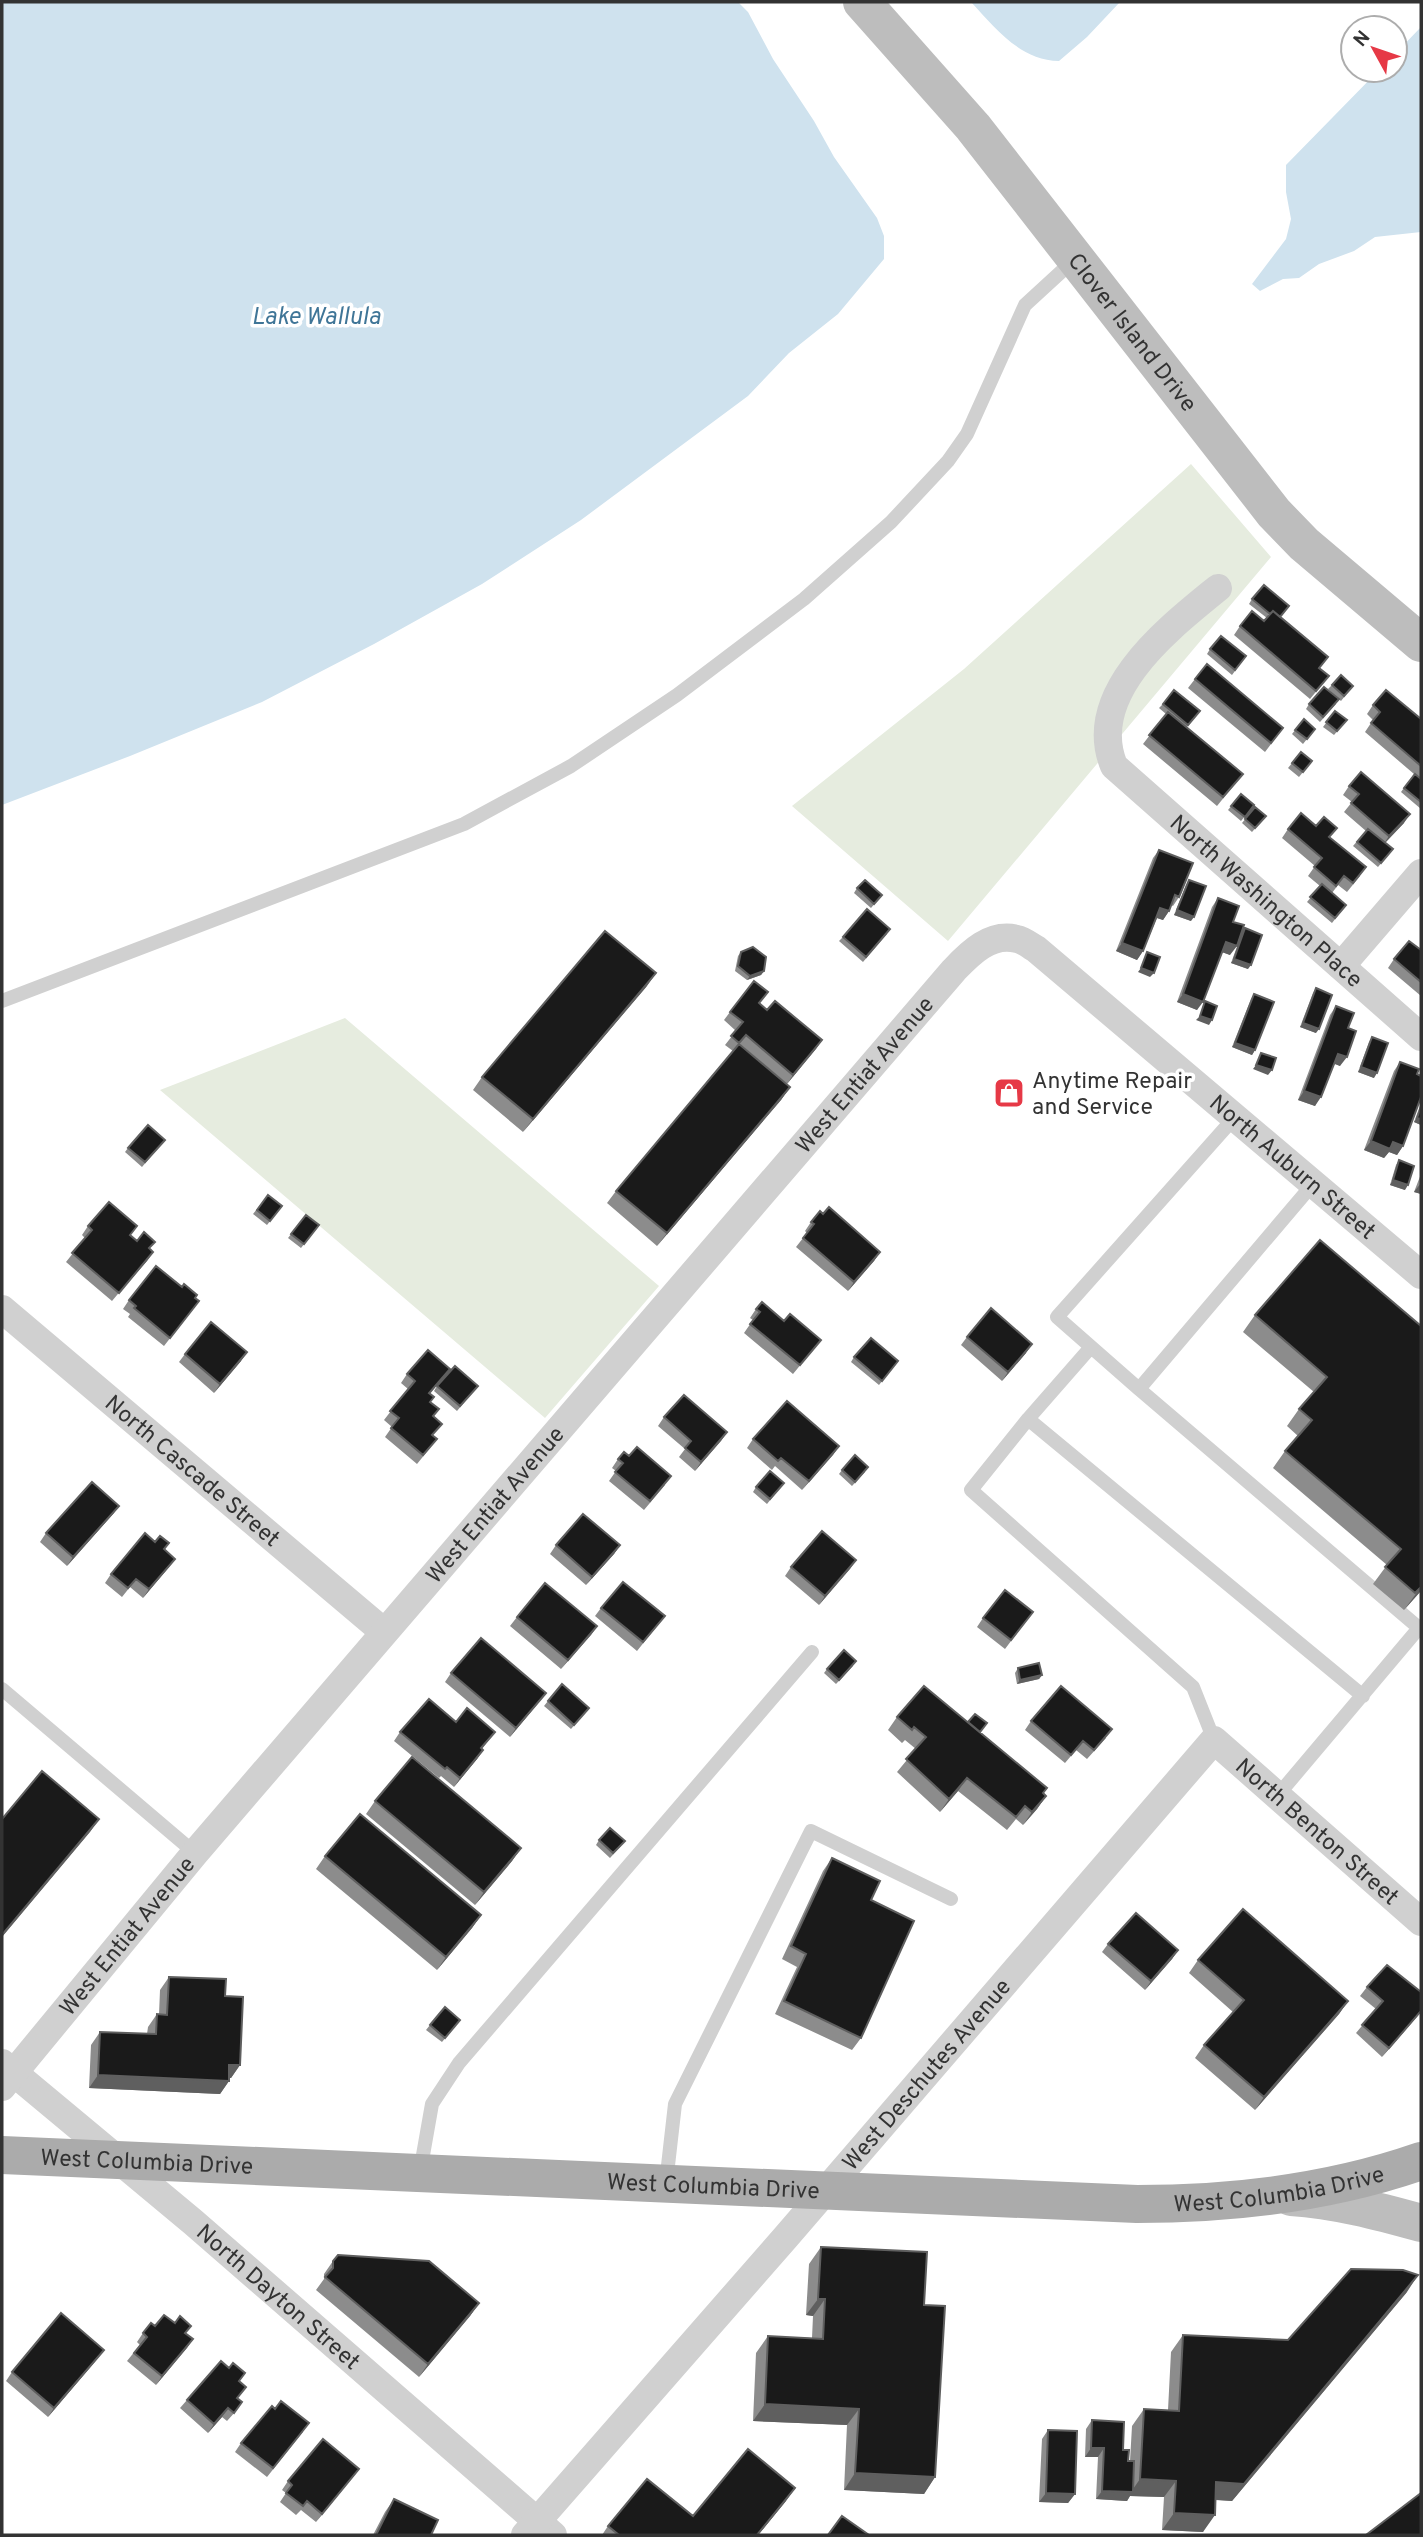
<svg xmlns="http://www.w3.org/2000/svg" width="1423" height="2537" font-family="Overpass,sans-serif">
	<rect width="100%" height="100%" fill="#fff"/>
	<!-- green -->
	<path fill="#e6ecdf" d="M1191,464l80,93 -323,384 -156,-135 172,-137z
		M345,1018l314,268 -114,132 -385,-328z"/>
	<!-- water -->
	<path fill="#cfe2ee" d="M2,2h736l10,10 25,47 41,62 20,36 43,61 7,18v23l-46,55 -49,39 -41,43 -167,124 -99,64 -108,60 -112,58 -132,54 -128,49z
		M971,2h149l-33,35 -28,24c-39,-1 -63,-32 -88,-59z
		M1421,27v205l-46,5 -21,14 -35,13 -20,14 -16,1 -23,12 -8,-7 34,-45 5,-20 -5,-27v-27l93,-95h16v-16z"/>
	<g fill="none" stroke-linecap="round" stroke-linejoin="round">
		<!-- lane -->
		<path stroke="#d0d0d0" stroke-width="14" d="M2,1001l462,-177 107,-58 106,-71 127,-96 87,-77 57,-61 19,-27 58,-129 49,-45
			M1091,1347l-63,72 335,277
			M1139,1389l-82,-72 178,-200
			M1028,1419l-57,71 222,197 21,53
			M2,1689l193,164
			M1278,1795l141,-167 -280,-239 174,-205
			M420,2172l12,-68 27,-41 353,-411
			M666,2183l9,-79 136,-273 140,68"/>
		<!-- street -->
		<g stroke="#d0d0d0" stroke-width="28">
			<path id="s1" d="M1218,588c-49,40 -134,105 -104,178l307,271"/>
			<path d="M1341,966l80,-93"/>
			<path id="s2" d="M2,1309l382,323"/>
			<path id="s3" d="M2,2063l191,159 360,313"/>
			<path id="s4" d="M2,2087l193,-234 759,-883c16,-17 37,-38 63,-31 6,1 14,7 19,10l385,326"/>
			<path id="s5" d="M525,2535l260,-297 429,-498 207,182"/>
		</g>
		<!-- secondary -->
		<g stroke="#bdbdbd" stroke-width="38">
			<path id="s6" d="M862,2l111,125 301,386 30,31 117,99"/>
			<path d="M1291,2197c45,3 87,14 130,26"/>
		</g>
		<!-- primary -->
		<path stroke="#ababab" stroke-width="38" id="s7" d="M2,2155l1135,49c97,0 192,-11 284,-43"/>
	</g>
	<!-- wall -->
	<path fill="#8c8c8c" d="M1252,599l28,19 40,50 9,8 -19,23 -76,-64 6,-9 24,-5 3,-3 -18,-14z
		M1210,649l36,7 -14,19 -25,-21z
		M1195,679l88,49 -18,24 -77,-64z
		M1332,685l21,1 -12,15 -13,-12z
		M1163,704l37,7 -13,16 56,47 -26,32 -74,-62 23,-30 -7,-6z
		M1309,704h27l-16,18 -14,-13z
		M1373,705l48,14v90l-20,-17 13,-18 -49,-42 8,-12 -6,-6z
		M1335,711l12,9 -13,15 -11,-8z
		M1304,719l11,10 -12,15 -11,-10z
		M1301,752l11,9 -13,16 -11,-9z
		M1349,786l55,37 -19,20 8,6 -15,18 -25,-21 13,-15 -22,-19 8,-10 -9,-7z
		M1241,794l13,11 -13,16 -13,-11z
		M1255,807l11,9 -14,16 -10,-9z
		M1288,829l42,8 30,39 -13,16 -9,-7 -6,8 11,16 -11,14 -25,-21 13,-16 -12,-10 7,-10 -33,-28z
		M1159,850l20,47 -6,9 -2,-1 -2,6 -6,9 -6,-2 -14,33 -6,9 -21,-9 37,-93z
		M1189,880l2,41 -17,-6 12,-30z
		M857,888l25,7 -11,13 -17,-15z
		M1218,898l15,24 -3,33 -8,-3 -25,58 -20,-8 35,-95z
		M1245,928l3,41 -17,-6 11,-30z
		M887,934l-24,28 -24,-21 4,-4z
		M1421,950v46l-33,-28 6,-9z
		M741,952l23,19 -3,4 -14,5 -12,-9 3,-15z
		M647,986l-124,146 -50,-42 9,-13z
		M1316,988v45l-16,-6 13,-34z
		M1254,994l1,56 -3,5 -20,-8 19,-48z
		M760,1003l7,7 55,30 -35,44 -47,-40 -1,1 51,42 -9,13 -124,146 -50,-43 9,-12 117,-140 -8,-6 11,-14 -12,-11 6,-8z
		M1336,1006l12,22 -8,38 -6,-3 -19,43 -17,-6 32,-85z
		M1372,1037l2,41 -16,-6 11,-30z
		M1400,1062l17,12 -14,72 -6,9 -8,-3 -5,6 -20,-8 30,-79z
		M1421,1103v22l-7,-3z
		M165,1140l-23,27 -17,-15 3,-4z
		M1399,1160l6,30 -15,-5 6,-20z
		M1421,1174v20l-7,-2z
		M268,1195l14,11 -15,19 -14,-11z
		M823,1214l57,38 -6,9 -26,30 -52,-44 11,-14 -2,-2 6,-9z
		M306,1215l13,10 -18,23 -13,-10z
		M88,1226l42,10 7,5 16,11 -41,49 -46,-39 19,-24 -3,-3z
		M195,1299l4,2 -35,45 -36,-29 2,-3 -7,-5 6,-9z
		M756,1309l65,31 -28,34 -49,-41 9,-13 -3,-2z
		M1255,1315l166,11v267l-1,-1 -16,18 -31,-26 14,-19 -114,-97 12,-17 13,-15 -11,-10 12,-17 15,-17 -71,-60z
		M967,1337l59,16 -24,28 -41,-36z
		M185,1354l56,7 -27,32 -35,-31z
		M854,1357l44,4 -19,24 -28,-23z
		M450,1369l-20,25v8l4,15 -1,19 -3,12 -13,16 -32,-27 7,-10 -8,-7 24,-31 -7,-6 6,-9z
		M437,1386h41l-21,25 -23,-20z
		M664,1417l63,15 -32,39 -16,-14 6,-8 -27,-23z
		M753,1439l86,7 -37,44 -27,-24 -3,4 -25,-22z
		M618,1459l47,26 -21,25 -35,-29 7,-10 -4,-3z
		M842,1470l23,2 -13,14 -13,-12z
		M784,1483l-17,21 -14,-12 3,-5z
		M119,1506l-6,8 -46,52 -27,-24 6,-9z
		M155,1542l14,1 -4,6 4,18 -26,31 -13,-11 -8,10 -17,-14 6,-9z
		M556,1545h64l-6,9 -28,31 -36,-31z
		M856,1560l-37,45 -34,-29 6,-9z
		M601,1608l64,8 -28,35 -42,-35z
		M1033,1612l-28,37 -28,-22 6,-9z
		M517,1617l80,9 -36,43 -51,-43z
		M853,1666l-17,18 -12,-11 3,-4z
		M1018,1668l24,7 -3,4 -22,5 -2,-11z
		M451,1673l95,20 -36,44 -65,-55z
		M548,1701l38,11 -15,17 -27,-23z
		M897,1717l83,15 67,56 -4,6 3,2 -9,13 -14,16 -7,-6 -9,11 -49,-39 -18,21 -43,-40 19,-23 -11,-9 -3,3 -14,-13z
		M1031,1721l75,17 -19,21 -11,-9 -11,13 -40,-33z
		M456,1722l39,10 -13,17 1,1 -6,9 -23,28 -13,-11 -2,2 -45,-37 6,-9z
		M375,1801l146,47 -9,13 -37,44 -109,-91z
		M599,1840l22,6 -11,12 -14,-13z
		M325,1856l156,59 -9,13 -35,42 -121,-101z
		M832,1858l29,180 -9,12 -77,-36 22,-47 -15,-8 41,-88z
		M1108,1944l70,6 -6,9 -27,31 -43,-38z
		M1198,1960l150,41 -9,13 -84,96 -60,-52 9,-13 29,-33 -44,-39z
		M169,1977l56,19 15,69 -9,13h-2v3l-9,13 -131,-6 2,-43 9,-13 47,2 1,-7 9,-13 2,1 1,-25z
		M1367,1987l54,25 -39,45 -26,-24 20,-24 -16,-13z
		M457,2024l-15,18 -16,-12 4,-5z
		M821,2247l103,58 11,172 -11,17 -80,-4 3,-65 -94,-4 3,-68 12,-17 44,2 1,-22 -7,-1 3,-51z
		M333,2261l146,42 -9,13 -51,61 -103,-87 8,-11v-5z
		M1407,2292l-175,209 -17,-1 -12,32 -41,-2 2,-33 -34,-1 -3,5 -31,-2 2,-42h-13l1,-28 6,-9 31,30 5,11h2l2,-35 12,-17 24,1 3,-58 12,-17 105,5z
		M155,2326l31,8 7,5 -37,46 -29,-24 13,-16 -3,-3 6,-9z
		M98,2358l-50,59 -42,-36 6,-9z
		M229,2368l16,5 -6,8 -3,30 -9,10 -5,-4 -14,16 -28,-25 7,-8z
		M275,2409l28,23 -36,45 -32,-25 6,-9z
		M1048,2430l27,64 -7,9 -29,-1 3,-63z
		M359,2469l-43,53 -15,-12 -5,5 -16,-13 6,-9 -4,-3 6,-9z
		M394,2499l37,36h-58l12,-23z
		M786,2501l-28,34h-156l6,-9 85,-10z"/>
	<!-- shaded-wall -->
	<path fill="#5f5f5f" d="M1410,814l-6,9 -21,22 6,-9z
		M1160,908l9,3 -6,9 -9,-3z
		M1177,910l17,7 -3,4 -17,-6z
		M1226,942l11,4 -7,9 -11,-4z
		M1122,943l21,8 -6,9 -21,-9z
		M1234,959l17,6 -3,4 -17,-6z
		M1141,968l13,5 -4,4 -12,-5z
		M764,971l-3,4 -14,5 3,-4z
		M656,973l-9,13 -124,146 10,-13z
		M1183,994l20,8 -6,8 -20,-8z
		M1200,1016l12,4 -3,5 -13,-5z
		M1303,1023l16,6 -3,4 -16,-6z
		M822,1040l-6,9 -29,35 6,-9z
		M1235,1043l20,7 -3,5 -20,-8z
		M1338,1054l9,3 -7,9 -8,-3z
		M1256,1065l16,5 -4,5 -15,-6z
		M1361,1067l16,6 -3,5 -16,-6z
		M790,1087l-9,13 -124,146 10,-13z
		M1304,1091l17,6 -6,9 -17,-6z
		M1417,1118l4,1v6l-7,-3z
		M1371,1141l22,1 10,4 -6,9 -8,-3 -5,6 -20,-8z
		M1393,1180l15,5 -3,5 -15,-5z
		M1421,1183v11l-7,-2z
		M153,1252l-6,9 -35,40 7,-8z
		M880,1252l-6,9 -26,30 6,-9z
		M1032,1344l-6,9 -24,28 6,-9z
		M247,1352l-6,9 -27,32 6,-9z
		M727,1432l-6,9 -26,30 6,-9z
		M839,1446l-6,9 -31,35 7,-9z
		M119,1506l-6,8 -46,52 6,-9z
		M620,1545l-6,9 -28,31 6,-8z
		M175,1559l-6,8 -26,31 6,-9z
		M856,1560l-6,9 -31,36 6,-9z
		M1421,1587v3l-1,2 -16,18z
		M597,1626l-6,9 -30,34 7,-9z
		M1042,1675l-3,4 -22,5 3,-4z
		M546,1693l-6,8 -30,36 6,-9z
		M483,1750l-6,9 -23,28 6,-9z
		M967,1778l-9,13 -18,21 9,-13z
		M1046,1796l-9,13 -14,16 9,-13z
		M99,1819l-9,13 -88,105v-2z
		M521,1848l-9,13 -37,44 9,-13z
		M481,1915l-9,13 -35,42 9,-13z
		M1178,1950l-6,9 -27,31 6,-9z
		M1348,2001l-9,13 -84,96 9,-13z
		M1421,2011v1l-39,45 7,-9z
		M229,2065h11l-9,13h-11z
		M98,2075l131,6 -9,13 -131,-6z
		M1418,2275l-11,17 -175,209 -27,-2 11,-17z
		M818,2299h7l-12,17 -7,-1z
		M479,2303l-9,13 -51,61 9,-13z
		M193,2339l-6,9 -31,37 6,-9z
		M104,2350l-6,8 -50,59 6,-9z
		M765,2404l94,5 -12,16 -94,-4z
		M228,2408l-6,9 -14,16 6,-9z
		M1091,2448h13l-6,9h-13z
		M359,2469l-6,8 -37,45 6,-8z
		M855,2473l80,4 -11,17 -80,-4z
		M1140,2479l36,2 -12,16 -34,-1 -3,5 -31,-2 6,-8 29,1z
		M795,2488l-9,13 -28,34h-1z
		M1046,2493l29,1 -7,9 -29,-1z
		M1174,2513l41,2 -12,17 -41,-2z"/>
	<!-- building -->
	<path fill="#1a1a1a" stroke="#5f5f5f" stroke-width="2" d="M1264,585l25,21 -9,11 -7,-6 -3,3 -18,-15z
		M1252,611l12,10 9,-10 55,46 -9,11 10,8 -13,15 -76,-65z
		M1221,636l25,20 -11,14 -25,-21z
		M1207,664l76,64 -12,15 -76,-64z
		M1341,675l12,11 -9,10 -12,-11z
		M1324,687l15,12 -16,18 -14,-13z
		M1174,690l26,21 -12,14 -25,-21z
		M1386,690l35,29v47l-50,-43 9,-11 -7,-7z
		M1335,711l12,9 -10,11 -11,-9z
		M1168,712l75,62 -20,23 -74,-62z
		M1304,719l11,10 -8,10 -12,-9z
		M1301,752l11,9 -9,11 -11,-9z
		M1361,772l49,42 -21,22 -38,-33 8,-9 -10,-8z
		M1415,774l6,5v23l-17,-14z
		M1241,794l13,11 -9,12 -14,-11z
		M1255,807l11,9 -11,12 -10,-9z
		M1301,813l15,13 8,-9 13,11 -8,9 37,30 -13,16 -9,-7 -8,10 -22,-19 8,-9 -34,-29z
		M1368,829l25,20 -12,14 -24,-21z
		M1159,850l34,13 -14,34 -4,-2 -6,16 -9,-3 -17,43 -21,-8z
		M865,880l17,15 -8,9 -17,-16z
		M1189,880l17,6 -12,31 -17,-7z
		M1322,884l24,21 -11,13 -25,-21z
		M1218,898l21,8 -6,16 11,3 -7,21 -11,-4 -23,60 -20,-8z
		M867,909l23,20 -24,28 -23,-20z
		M1245,928l17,7 -11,30 -17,-6z
		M605,931l51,42 -123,146 -51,-42z
		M1409,941l12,9v32l-27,-23z
		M753,947l13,10 -2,14 -14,5 -12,-10 3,-14z
		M1147,952l13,5 -6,16 -13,-5z
		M754,981l14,11 -9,11 8,7 8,-9 47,39 -29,35 -47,-40 -7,8 -8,-7 12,-14 -13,-10z
		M1316,988l16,7 -13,34 -16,-6z
		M1254,994l20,8 -19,48 -20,-7z
		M1205,1001l12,5 -5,14 -12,-4z
		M1336,1006l18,7 -6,15 8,3 -9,26 -9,-3 -17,43 -17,-6z
		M1372,1037l16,6 -11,30 -16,-6z
		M739,1044l51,43 -123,146 -51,-42z
		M1261,1053l15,5 -4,12 -16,-5z
		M1400,1062l19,7 -2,5 4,2v21l-18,49 -10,-4 -3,7 -19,-8z
		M1421,1107v12l-4,-1z
		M148,1125l17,15 -20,22 -17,-14z
		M1399,1160l15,6 -6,19 -15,-5z
		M268,1195l14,11 -12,15 -13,-11z
		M109,1202l28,24 -7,9 7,6 7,-9 11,10 -6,6 4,4 -34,41 -47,-40 20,-23 -4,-4z
		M829,1207l51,45 -26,30 -51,-44 11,-14 -3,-2 9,-11 3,3z
		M306,1215l13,10 -15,19 -13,-10z
		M1320,1240l101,86v261l-6,6 -30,-26 16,-18 -116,-98 27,-31 -13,-11 28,-32 -72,-62z
		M156,1266l26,21 2,-3 13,11 -2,3 4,3 -29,37 -36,-30 2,-2 -7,-6z
		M762,1302l22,19 6,-7 31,26 -21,25 -50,-41 10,-12 -4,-3z
		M991,1308l41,36 -24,28 -41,-35z
		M211,1322l36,30 -27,32 -35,-30z
		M871,1338l27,23 -16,20 -28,-24z
		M428,1350l22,19 -21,24 5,4 -4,5 9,7 -6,7 9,8 -10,11 5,4 -14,16 -32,-27 8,-10 -9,-7 25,-30 -8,-7z
		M455,1366l23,20 -18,20 -23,-20z
		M684,1395l43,37 -26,30 -16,-14 6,-7 -27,-24z
		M787,1401l52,45 -30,35 -28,-23 -3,3 -25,-22z
		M637,1447l34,29 -21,25 -35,-29 8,-9 -5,-4 6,-7 5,4z
		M855,1455l13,12 -13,15 -13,-12z
		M770,1471l14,12 -14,16 -14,-12z
		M92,1482l27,24 -46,51 -27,-24z
		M583,1514l37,31 -28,32 -36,-32z
		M822,1531l34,29 -31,36 -34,-29z
		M145,1533l10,9 5,-6 9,7 -5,6 11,10 -26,30 -13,-10 -8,9 -17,-14z
		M623,1582l42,34 -22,26 -42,-34z
		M545,1583l52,43 -29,34 -51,-43z
		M1005,1590l28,22 -22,28 -28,-22z
		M481,1638l65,55 -30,35 -65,-55z
		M844,1650l12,11 -17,19 -12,-11z
		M1039,1663l3,12 -22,5 -2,-12z
		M562,1684l27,24 -15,17 -26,-24z
		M924,1686l123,102 -4,5 3,3 -14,16 -7,-6 -9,11 -49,-39 -18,21 -43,-40 20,-22 -12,-10 -2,3 -15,-13z
		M1061,1686l51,43 -18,21 -11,-9 -12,14 -40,-34z
		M429,1699l27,23 11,-14 28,24 -14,16 2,2 -23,28 -13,-11 -2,2 -45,-37z
		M975,1714l12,9 -7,9 -12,-10z
		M412,1757l109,91 -37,44 -109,-91z
		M42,1771l57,48 -97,116v-116z
		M360,1814l121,101 -35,42 -121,-101z
		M610,1828l15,13 -12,12 -14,-13z
		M832,1858l48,23 -9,19 43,21 -53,117 -77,-37 22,-47 -15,-8z
		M1243,1909l105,92 -84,96 -60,-52 40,-45 -46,-40z
		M1136,1913l42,37 -27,31 -43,-37z
		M1387,1965l34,27v19l-32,37 -27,-23 21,-24 -16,-14z
		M169,1977l57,2 -1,17 18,1 -3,68h-11v16l-131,-6 2,-43 56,2 1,-20 10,1z
		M445,2007l15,13 -15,18 -15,-13z
		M821,2247l106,5 -3,53 21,1 -10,171 -80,-4 4,-64 -94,-5 3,-68 55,3 2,-40h-7z
		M338,2255l91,6 50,42 -51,61 -103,-87 8,-9v-7z
		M1351,2269l52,1 15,5 -174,209 -28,-2 -1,33 -41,-2 2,-32 -36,-2 4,-70 35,2 4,-76 105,5z
		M61,2313l43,37 -50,58 -42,-36z
		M164,2315l11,8 5,-7 11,10 -6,7 8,6 -31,37 -28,-23 13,-16 -4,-4 8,-10 4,3z
		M221,2361l8,7 4,-5 12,10 -6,8 7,6 -9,11 5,4 -8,11 -6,-5 -14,16 -27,-24z
		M281,2401l28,22 -36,45 -32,-25 31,-37 3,3z
		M1092,2420l32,2 -1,28h6l-1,11h6l-1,31 -31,-1 2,-43h-13z
		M1048,2430l29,1 -2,63 -29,-1z
		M323,2439l36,30 -37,45 -15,-13 -4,5 -17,-13 6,-8 -4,-4z
		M748,2449l47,39 -38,47h-138l-11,-9 39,-47 46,37z
		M1421,2493v42h-55z
		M394,2499l44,21 -7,15h-55z
		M842,2516l27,19h-41z"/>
	<!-- icons -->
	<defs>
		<g id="shop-square" transform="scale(1.575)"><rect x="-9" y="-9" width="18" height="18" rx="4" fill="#e63946" stroke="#fff"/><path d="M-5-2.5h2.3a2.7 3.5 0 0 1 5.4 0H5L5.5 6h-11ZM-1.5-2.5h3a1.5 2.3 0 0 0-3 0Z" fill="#fff"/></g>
	</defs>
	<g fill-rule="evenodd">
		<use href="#shop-square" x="1009" y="1093"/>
	</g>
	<g text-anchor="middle" stroke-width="7" stroke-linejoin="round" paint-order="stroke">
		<!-- street labels -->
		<g font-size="23" fill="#333" stroke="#fff">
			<text dy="8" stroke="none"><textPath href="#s6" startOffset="427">Clover Island Drive</textPath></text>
			<text dy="8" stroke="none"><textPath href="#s1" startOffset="425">North Washington Place</textPath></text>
			<text dy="8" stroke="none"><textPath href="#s4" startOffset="1330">West Entiat Avenue</textPath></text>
			<text dy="8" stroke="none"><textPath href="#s4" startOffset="1900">North Auburn Street</textPath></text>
			<text dy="8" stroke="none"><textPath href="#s2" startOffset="250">North Cascade Street</textPath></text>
			<text dy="8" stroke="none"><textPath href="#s4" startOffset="763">West Entiat Avenue</textPath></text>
			<text dy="8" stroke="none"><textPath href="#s5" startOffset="1190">North Benton Street</textPath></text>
			<text dy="8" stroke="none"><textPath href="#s4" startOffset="196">West Entiat Avenue</textPath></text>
			<text dy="8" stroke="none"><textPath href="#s5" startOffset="611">West Deschutes Avenue</textPath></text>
			<text dy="8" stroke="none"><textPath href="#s7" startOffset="145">West Columbia Drive</textPath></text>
			<text dy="8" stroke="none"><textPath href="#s7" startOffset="712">West Columbia Drive</textPath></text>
			<text dy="8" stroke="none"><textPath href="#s7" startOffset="1279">West Columbia Drive</textPath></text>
			<text dy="8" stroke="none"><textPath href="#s3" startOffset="362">North Dayton Street</textPath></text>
		</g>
		<!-- poi labels -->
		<g font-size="23" fill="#333" stroke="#fff" text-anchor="start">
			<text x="1032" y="1088">Anytime Repair<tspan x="1032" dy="26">and Service</tspan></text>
		</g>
		<!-- water labels -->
		<g font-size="24" font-style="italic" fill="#3f7597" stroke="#fff">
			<text x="316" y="324">Lake Wallula</text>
		</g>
	</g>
	<!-- border -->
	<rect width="1423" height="2537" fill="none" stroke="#333333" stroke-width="7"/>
	<!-- north arrow -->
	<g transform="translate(1374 49) rotate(310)"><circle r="33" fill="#ffffff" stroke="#adadad" stroke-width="2"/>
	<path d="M0-5L12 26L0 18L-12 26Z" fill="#e63946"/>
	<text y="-10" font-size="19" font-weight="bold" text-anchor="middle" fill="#333333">N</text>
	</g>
</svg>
